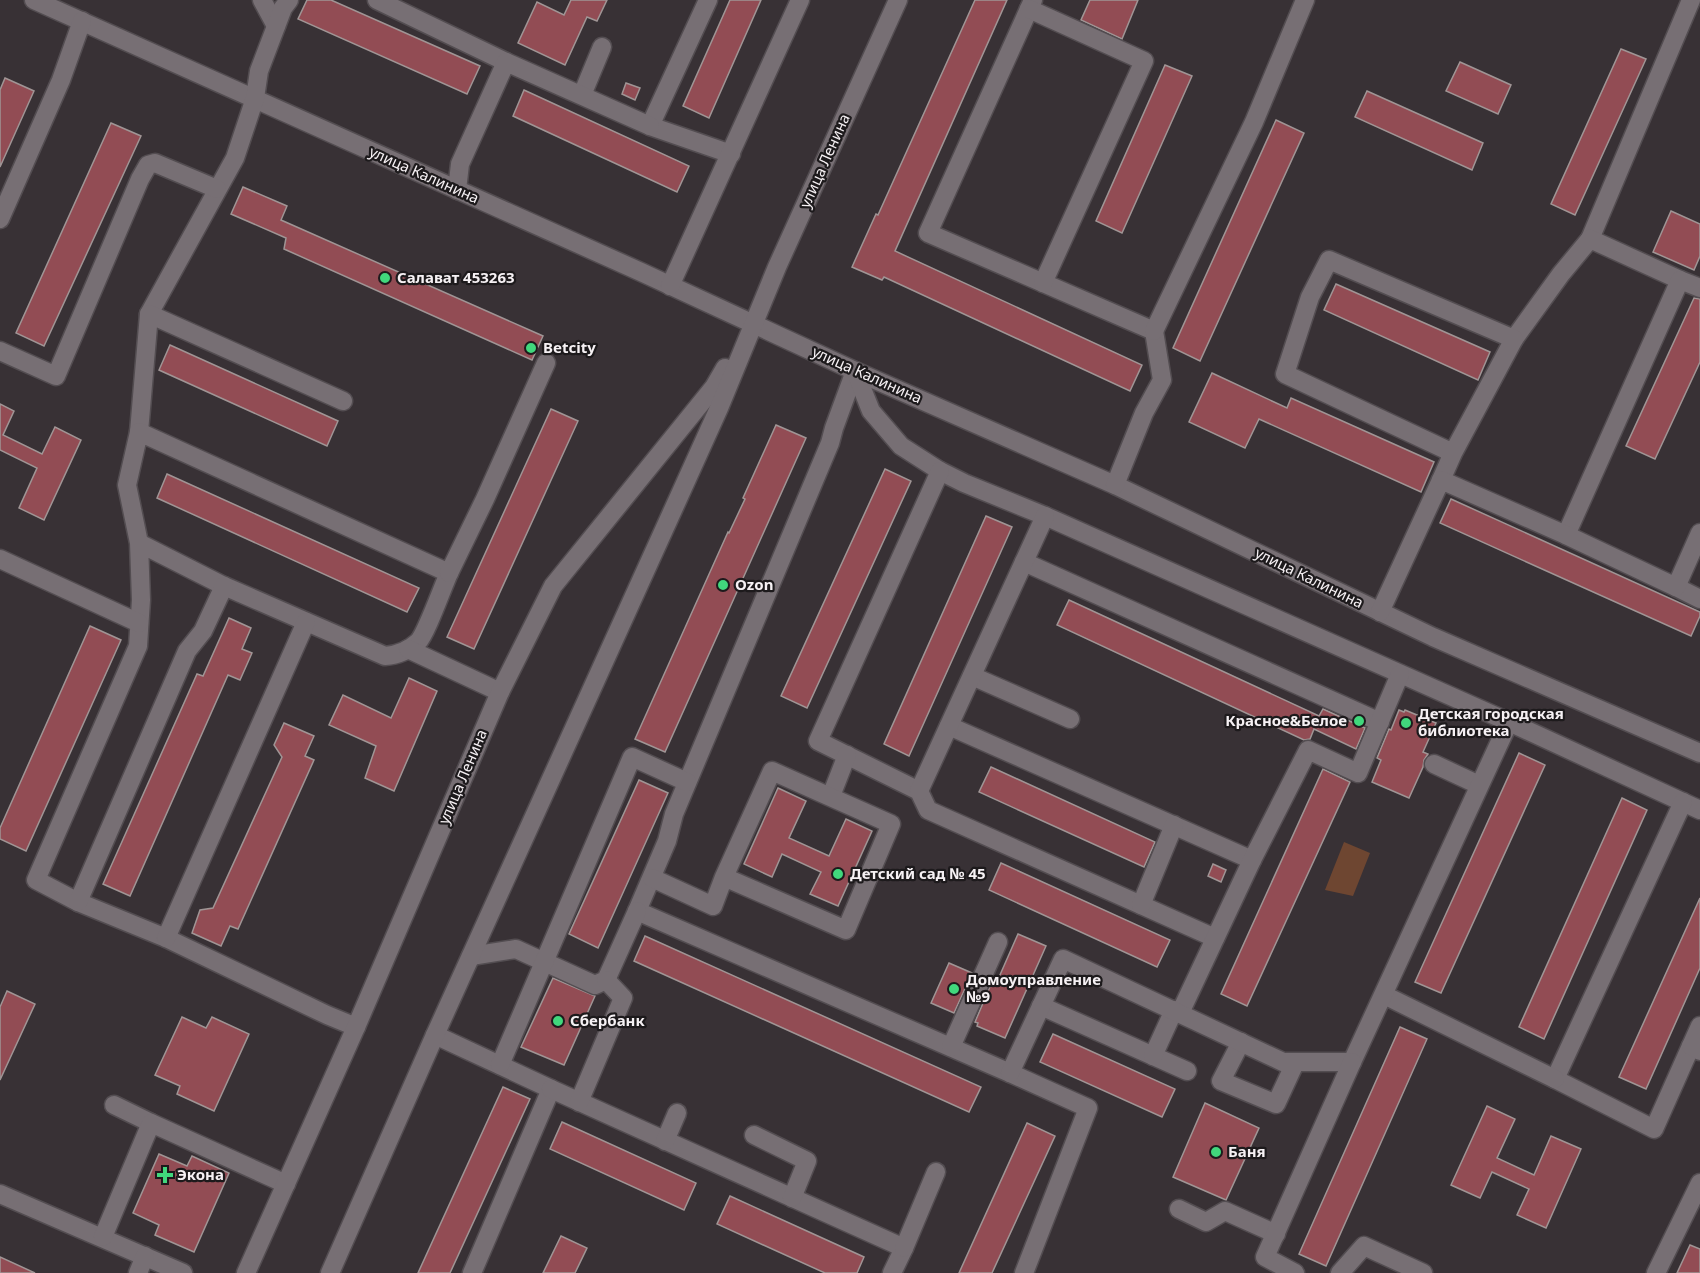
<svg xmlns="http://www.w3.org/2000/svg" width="1700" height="1273" font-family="'Noto Sans',sans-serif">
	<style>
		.green { fill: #6e4631 }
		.building { fill: #924c54; stroke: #a09595; stroke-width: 1.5 }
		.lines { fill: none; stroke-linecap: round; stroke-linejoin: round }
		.minor-casing { stroke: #534d51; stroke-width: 21 }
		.minor { stroke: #776f74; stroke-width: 18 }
		.poi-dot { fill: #41d77c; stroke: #1d1a1c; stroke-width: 2 }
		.labels { text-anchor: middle; stroke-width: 4.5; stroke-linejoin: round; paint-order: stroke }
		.street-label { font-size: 15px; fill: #f6f1f4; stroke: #1d1a1c }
		.poi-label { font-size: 15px; font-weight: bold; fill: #f6f1f4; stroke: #1d1a1c; text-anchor: start }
	</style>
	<rect width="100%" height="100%" fill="#383135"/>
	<path class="green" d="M1344,842L1370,853L1353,896L1325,890Z"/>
	<g class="building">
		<path d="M307,0H331L480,66L467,94L298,19Z"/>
		<path d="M571,0H607L597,21L587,17L565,65L518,43L537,2L564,15Z"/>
		<path d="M730,0H761L709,118L683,106Z"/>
		<path d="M975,0H1007L895,251L1142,365L1130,391L884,277L882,280L852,267L876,214L878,215Z"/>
		<path d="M1090,0H1138L1122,39L1081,20Z"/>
		<path d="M1621,49L1646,59L1575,215L1551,204Z"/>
		<path d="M1460,62L1511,85L1498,114L1446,91Z"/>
		<path d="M1165,65L1192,76L1122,233L1096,221Z"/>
		<path d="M5,78L34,91L0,167V90Z"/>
		<path d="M626,83L640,88L635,100L622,94Z"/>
		<path d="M524,90L689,166L677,192L513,116Z"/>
		<path d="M1367,91L1483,143L1472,170L1355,117Z"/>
		<path d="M1276,120L1304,133L1200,361L1173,348Z"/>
		<path d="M111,123L141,136L44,346L16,333Z"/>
		<path d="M243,187L287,206L281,220L543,336L532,360L284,249L286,238L231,214Z"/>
		<path d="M1671,211L1700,224V256L1694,270L1653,252Z"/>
		<path d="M1336,284L1490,352L1478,380L1324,310Z"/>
		<path d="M1694,298L1700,299V362L1655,459L1626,446Z"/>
		<path d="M170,345L338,421L327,446L159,370Z"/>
		<path d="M1212,373L1287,408L1291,398L1434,462L1421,492L1259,419L1245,448L1189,422Z"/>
		<path d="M0,404L14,411L3,435L42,454L55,427L81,440L44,520L19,508L37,468L0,450Z"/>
		<path d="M551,409L578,421L474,649L447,637Z"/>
		<path d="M776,425L806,438L665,752L635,739L728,532L729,533L745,499L743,498Z"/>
		<path d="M885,469L911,481L807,708L781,696Z"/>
		<path d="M167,474L419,588L407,612L157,498Z"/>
		<path d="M1451,499L1700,612V616L1691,636L1440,523Z"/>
		<path d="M986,516L1012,527L909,756L884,744Z"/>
		<path d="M1069,600L1319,716L1323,709L1365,728L1356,749L1314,729L1310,739L1304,740L1057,625Z"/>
		<path d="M229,618L251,628L242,649L252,653L240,680L228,675L130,896L103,884L197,674L203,676Z"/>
		<path d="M90,626L121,640L26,851L0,839V828Z"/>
		<path d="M409,678L437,691L394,791L365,778L376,746L329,725L343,695L391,718Z"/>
		<path d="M1399,710L1404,712L1405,710L1436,723L1423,752L1428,754L1424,760L1423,767L1409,798L1372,782L1381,760L1377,758L1389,729L1391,730Z"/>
		<path d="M284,723L314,736L305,756L314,760L238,929L230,926L221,946L192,933L200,910L213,908L282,757L274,745Z"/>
		<path d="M1519,753L1545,765L1441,993L1415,982Z"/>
		<path d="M991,767L1155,842L1144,867L979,792Z"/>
		<path d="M1323,769L1350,782L1247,1006L1221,994Z"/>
		<path d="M639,780L668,793L598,948L569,934Z"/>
		<path d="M778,788L806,801L789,838L829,856L846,819L872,831L838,906L810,894L821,872L782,854L772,877L744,864Z"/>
		<path d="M1622,798L1647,810L1544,1039L1519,1027Z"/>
		<path d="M1001,863L1170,940L1157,967L989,890Z"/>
		<path d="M1213,864L1226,870L1221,882L1208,876Z"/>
		<path d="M1700,898V968L1646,1089L1619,1077Z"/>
		<path d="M1018,934L1046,946L1005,1038L977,1026L978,1023L975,1022L992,982L996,984Z"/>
		<path d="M645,936L981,1087L969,1112L634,961Z"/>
		<path d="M949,963L972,973L954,1013L931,1003Z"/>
		<path d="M553,978L595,996L564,1065L521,1047Z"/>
		<path d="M7,991L35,1004L0,1080V1007Z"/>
		<path d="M182,1017L206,1028L212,1017L249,1034L214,1111L177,1094L180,1086L155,1075Z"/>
		<path d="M1400,1027L1427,1039L1326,1266L1299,1254Z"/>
		<path d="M1053,1034L1175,1089L1162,1117L1040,1062Z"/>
		<path d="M503,1087L530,1099L450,1273H418Z"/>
		<path d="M1205,1103L1259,1128L1226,1200L1173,1177Z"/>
		<path d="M1487,1106L1515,1119L1497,1158L1534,1175L1551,1136L1581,1149L1546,1228L1517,1215L1529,1189L1492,1172L1480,1198L1451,1185Z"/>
		<path d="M562,1122L696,1183L684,1210L550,1149Z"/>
		<path d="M1027,1123L1055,1136L992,1273H959Z"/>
		<path d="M159,1154L187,1166L192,1156L229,1173L194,1252L155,1235L159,1225L133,1213Z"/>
		<path d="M730,1196L864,1257L857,1273H825L717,1224Z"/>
		<path d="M561,1236L587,1248L575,1273H543Z"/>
		<path d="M1690,1245L1700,1249V1273H1677Z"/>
		<path d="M0,1257L35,1273H0Z"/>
	</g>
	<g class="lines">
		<g class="minor-casing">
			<g id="minor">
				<path d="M34,0L641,272L855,371L1115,485L1433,637L1700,753"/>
				<path d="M262,0L276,26"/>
				<path d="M377,0L506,62"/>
				<path d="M708,0L650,126L731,154"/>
				<path d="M1033,0L928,233L1154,331L1162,380L1144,413L1115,485"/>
				<path d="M1029,9L1144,61L1043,283"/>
				<path d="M582,95L602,47"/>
				<path d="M457,190L460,164L506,62L650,126"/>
				<path d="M0,219L61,80L82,21"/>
				<path d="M1590,239L1691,0"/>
				<path d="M670,286L800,0"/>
				<path d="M149,314L235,158L255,98L259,71L283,8L289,0"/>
				<path d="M1154,331L1254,122L1305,0"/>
				<path d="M1514,339L1561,274L1590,239L1680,280"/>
				<path d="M0,351L56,376L140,179L148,165L155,163L217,189"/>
				<path d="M855,371L834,428L830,443L674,814L667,841L637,911L1010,1073L1088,1108L1024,1273"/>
				<path d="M855,371L871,411L901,446L940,471L964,483L1045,516L1509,722L1700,810"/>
				<path d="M139,432L149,314L343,401"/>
				<path d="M940,471L818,741L919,791L928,810L1215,938"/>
				<path d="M1441,480L1453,453L1514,339L1329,260L1310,297L1285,374L1453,453"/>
				<path d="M1566,535L1680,280L1700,288"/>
				<path d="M139,543L224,586L385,656C398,655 408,651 418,642C426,634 443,586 449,573L139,432L127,485L139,543L141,600L138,646L36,880L78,902L166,938L327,1015L356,1027"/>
				<path d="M0,559L139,623"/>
				<path d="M1024,562L1380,722"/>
				<path d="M449,573L485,499L546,363"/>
				<path d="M1676,587L1700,599"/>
				<path d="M1380,612L1441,480L1566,535L1676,587L1700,533"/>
				<path d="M408,649L500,692"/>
				<path d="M972,676L1070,719"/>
				<path d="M949,726L1252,860"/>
				<path d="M1434,764L1479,785"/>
				<path d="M919,791L1045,516"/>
				<path d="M831,796L847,755"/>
				<path d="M1683,802L1555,1079L1654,1129L1691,1046"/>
				<path d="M652,878L713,906L724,877L772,771L891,824L846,930L724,877"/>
				<path d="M78,902L187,651L203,631L224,586"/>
				<path d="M1141,905L1174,825"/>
				<path d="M166,938L306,622"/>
				<path d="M471,956L516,949L595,985L606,980L637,911"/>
				<path d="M1384,995L1555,1079"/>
				<path d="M1041,1006L1187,1071"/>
				<path d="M1180,1013L1252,860L1308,750L1358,773L1400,674"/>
				<path d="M1700,1026L1691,1046L1700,1051"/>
				<path d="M435,1035L551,1089L472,1273"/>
				<path d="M1241,1042L1221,1081L1276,1104L1295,1063"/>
				<path d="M951,1047L998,942"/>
				<path d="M1153,1056L1174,1010"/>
				<path d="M500,1065L632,757L687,782"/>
				<path d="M1010,1073L1063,959L1283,1062H1352L1509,722"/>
				<path d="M551,1089L904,1248L892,1273"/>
				<path d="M579,1102L623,998L606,980"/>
				<path d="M114,1105L151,1123"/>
				<path d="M754,1135L807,1161L792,1198"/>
				<path d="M665,1141L677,1113"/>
				<path d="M0,1194L183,1273"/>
				<path d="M1179,1209L1206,1222L1225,1211L1276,1234"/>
				<path d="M103,1237L151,1123L286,1184"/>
				<path d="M904,1248L936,1172"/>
				<path d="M138,1273L145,1256"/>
				<path d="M246,1273L356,1027L500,692L553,586L714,387L725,368"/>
				<path d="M330,1273L435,1035L682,490L719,408L777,267L898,0"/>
				<path d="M1295,1273L1265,1257L1352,1062"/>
				<path d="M1340,1273L1364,1246L1423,1273"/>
				<path d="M1656,1273L1700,1183"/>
			</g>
		</g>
		<use href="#minor" class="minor"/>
	</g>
	<g class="poi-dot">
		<circle cx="385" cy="278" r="6"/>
		<circle cx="531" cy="348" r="6"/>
		<circle cx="723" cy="585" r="6"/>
		<circle cx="1359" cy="721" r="6"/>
		<circle cx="1406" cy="723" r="6"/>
		<circle cx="838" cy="874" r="6"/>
		<circle cx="954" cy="989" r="6"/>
		<circle cx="558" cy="1021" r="6"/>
		<circle cx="1216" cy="1152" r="6"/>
		<path d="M162 1166h6v6h6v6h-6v6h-6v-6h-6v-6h6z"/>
	</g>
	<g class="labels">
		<g class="street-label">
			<text transform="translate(825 161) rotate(-66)" y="5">улица Ленина</text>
			<text transform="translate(424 175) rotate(24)" y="5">улица Калинина</text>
			<text transform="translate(867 375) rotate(24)" y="5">улица Калинина</text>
			<text transform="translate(1309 578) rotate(26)" y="5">улица Калинина</text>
			<text transform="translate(463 777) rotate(-67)" y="5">улица Ленина</text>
		</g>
		<g class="poi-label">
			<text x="397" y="283">Салават 453263</text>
			<text x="543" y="353">Betcity</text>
			<text x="735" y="590">Ozon</text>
			<text x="1418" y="719">Детская городская<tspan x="1418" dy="17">библиотека</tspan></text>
			<text x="1347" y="726" text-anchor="end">Красное&amp;Белое</text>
			<text x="850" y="879">Детский сад № 45</text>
			<text x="966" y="985">Домоуправление<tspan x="966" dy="17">№9</tspan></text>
			<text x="570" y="1026">Сбербанк</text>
			<text x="1228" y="1157">Баня</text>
			<text x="177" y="1180">Экона</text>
		</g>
	</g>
</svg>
